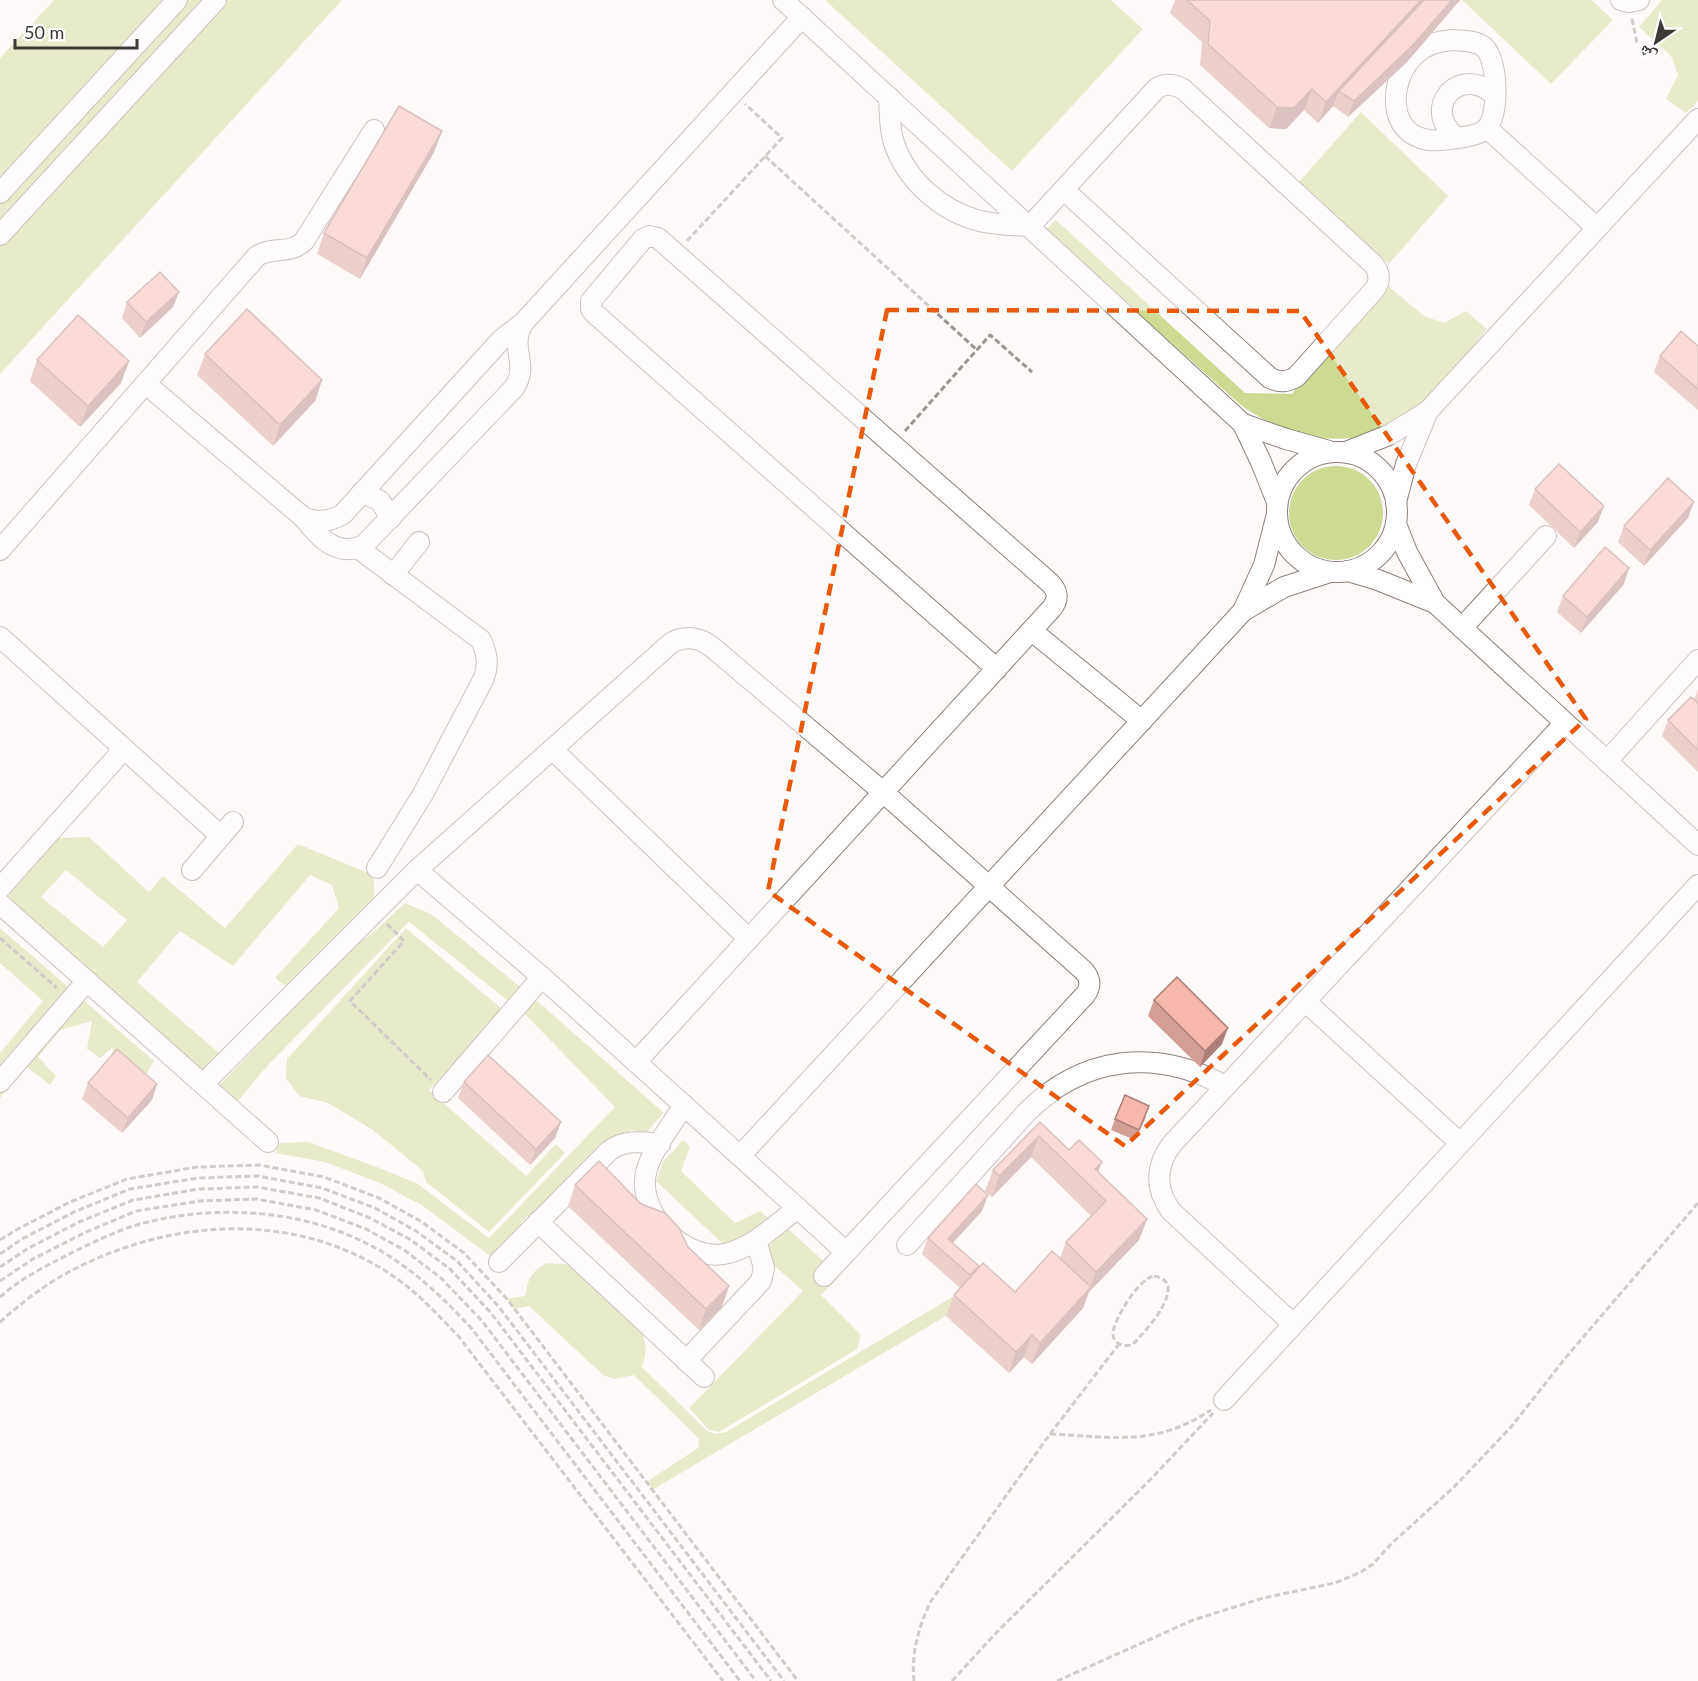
<svg xmlns="http://www.w3.org/2000/svg" width="1698" height="1681" font-family="Lato,'Noto Naskh Arabic',sans-serif">
	<style>
		.green { fill: #ccda92; fill-rule: evenodd }
		.lines { fill: none; stroke-linecap: round; stroke-linejoin: round }
		.minor-casing { stroke: #8e8078; stroke-width: 22 }
		.path { stroke: #999592; stroke-width: 3; stroke-dasharray: 6 3; stroke-linecap: butt }
		.minor { stroke: #fff; stroke-width: 20 }
		.wall { fill: #d49d96 }
		.shaded-wall { fill: #ad7f7a }
		.building { fill: #f7b6ae; stroke: #ad7f7a; stroke-width: 1.5 }
		.marked { fill: none; stroke: #e8590c; stroke-width: 4.5; stroke-dasharray: 12 8; stroke-linejoin: round }
	</style>
	<rect width="100%" height="100%" fill="#fdfaf9"/>
	<g class="green">
		<path d="M54,0H342L0,374V58Z"/>
		<path d="M825,0H1111L1143,29L1012,171Z"/>
		<path d="M1462,0H1592L1613,20L1551,84Z"/>
		<path d="M1662,0H1698V101L1686,113L1666,99L1678,75L1671,56L1639,27Z"/>
		<path d="M1361,112L1448,196L1389,264L1298,183Z"/>
		<path d="M1056,220L1245,393L1292,394L1387,285L1424,316L1444,323L1466,311L1487,329C1460,361 1425,412 1388,431C1379,436 1364,437 1353,438C1309,442 1278,430 1242,406L1045,230Z"/>
		<circle cx="1336" cy="513" r="47"/>
		<path d="M89,837L149,892L163,876L225,928L298,844L373,875L375,901L290,989L275,978L339,908L332,885L310,875L233,966L180,931L137,982L220,1054L211,1067L189,1072L3,901L58,838ZM66,870L127,920L103,947L41,897Z"/>
		<path d="M405,903L431,914L524,990L513,1005L409,922L269,1064L232,1108L214,1110L207,1098L346,953L376,930Z"/>
		<path d="M0,928L154,1061L140,1086L111,1065L113,1047L100,1058L87,1049L92,1021L60,1030L38,1057L56,1076L50,1085L26,1066L0,1098V1053L43,1001L0,963Z"/>
		<path d="M406,928L503,1010L429,1090L526,1176L556,1144L565,1153L489,1232L426,1182L423,1171L373,1130L328,1103L299,1096L286,1078L287,1059Z"/>
		<path d="M536,1000L664,1113L646,1133L631,1130L533,1234L528,1215L493,1258L423,1206L380,1183L325,1162L276,1153L278,1143L308,1142L377,1167L418,1184L489,1238L615,1107L524,1013Z"/>
		<path d="M683,1140L690,1147L681,1171L735,1223L760,1211L768,1218L744,1244L725,1246L656,1181L663,1162Z"/>
		<path d="M786,1227L840,1276L821,1295L861,1335L857,1349L719,1432L709,1430L689,1408L803,1291L761,1254Z"/>
		<path d="M547,1263L572,1265L642,1334C648,1346 646,1355 642,1367L707,1431L716,1434L726,1432L954,1296L961,1300L946,1316L652,1490L648,1481L698,1448L699,1439L634,1375L614,1379L603,1375L529,1306L514,1309L507,1299L525,1296C528,1279 531,1271 547,1263Z"/>
	</g>
	<g class="lines">
		<g class="minor-casing">
			<g id="minor">
				<path d="M783,0L1243,424L1261,462L1277,502"/>
				<path d="M1621,0L1629,2L1639,0"/>
				<path d="M1453,40C1464,41 1475,40 1484,47C1498,59 1500,116 1486,129C1478,137 1441,141 1429,140C1385,134 1389,77 1416,54C1426,44 1439,41 1453,40Z"/>
				<path d="M889,97C890,112 889,129 894,143C907,181 941,211 980,221C996,225 1014,225 1030,226L1157,88C1166,83 1174,84 1183,89L1374,265C1380,273 1380,281 1375,289L1296,377C1287,382 1280,383 1270,378L1064,190"/>
				<path d="M1487,128L1597,228"/>
				<path d="M1456,137C1420,108 1460,63 1494,95"/>
				<path d="M0,193L177,0"/>
				<path d="M0,235L216,0"/>
				<path d="M146,384L304,518C319,538 338,558 364,545L514,388C531,362 507,349 524,322L802,17"/>
				<path d="M1243,424L1286,439L1329,451"/>
				<circle cx="1337" cy="512" r="60"/>
				<path d="M1346,452L1389,435L1428,411L1698,119"/>
				<path d="M362,492L380,501L391,518"/>
				<path d="M1396,502L1406,464L1428,411"/>
				<path d="M304,518C318,523 330,522 343,514L501,340L524,322"/>
				<path d="M1396,524L1407,552L1435,603L1698,845"/>
				<path d="M358,548L481,640C487,653 489,664 484,678L423,794L377,868"/>
				<path d="M0,550L257,256C272,246 290,255 304,241L374,130"/>
				<path d="M1348,571L1378,580L1435,603"/>
				<path d="M393,575L419,542"/>
				<path d="M1243,611L1264,565L1276,518"/>
				<path d="M1462,628L1546,536"/>
				<path d="M1032,631L1142,721"/>
				<path d="M0,637L221,836"/>
				<path d="M552,749L749,939"/>
				<path d="M1607,761L1698,660"/>
				<path d="M192,870L233,822"/>
				<path d="M417,870L542,977L846,1252"/>
				<path d="M0,888L124,749"/>
				<path d="M0,904L268,1142"/>
				<path d="M1305,1001L1460,1143"/>
				<path d="M636,1062L669,1026L1052,608C1059,599 1058,591 1050,583L658,238L649,236L643,239L591,301V309L594,313L997,669"/>
				<path d="M0,1082L87,981"/>
				<path d="M203,1084L417,870L671,643C685,635 699,637 712,647L883,792L1084,971C1091,979 1091,987 1085,995L824,1276"/>
				<path d="M443,1092L542,977"/>
				<path d="M684,1105C672,1125 654,1146 647,1169C634,1210 682,1261 724,1254C752,1249 776,1224 798,1208"/>
				<path d="M740,1156L1243,611L1284,587L1330,572"/>
				<path d="M538,1222L704,1377"/>
				<path d="M907,1245L1026,1113C1082,1056 1156,1047 1225,1086"/>
				<path d="M499,1262L609,1151C625,1139 642,1142 660,1144"/>
				<path d="M1293,1324L1171,1211C1155,1189 1155,1166 1172,1144L1565,723"/>
				<path d="M686,1361L761,1281L764,1268L756,1240"/>
				<path d="M1224,1400L1698,885"/>
			</g>
		</g>
		<g class="path">
			<path d="M1632,19L1637,43"/>
			<path d="M765,156L977,350"/>
			<path d="M687,241L782,138L745,104"/>
			<path d="M905,431L990,335L1032,372"/>
			<path d="M387,924L404,941L350,1001L431,1080"/>
			<path d="M0,938L57,988"/>
			<path d="M0,1240L16,1230L70,1202L127,1179L197,1167L259,1165L324,1177L379,1198L422,1222L464,1253L507,1299L798,1681"/>
			<path d="M0,1254L22,1239L74,1212L130,1189L198,1178L258,1176L322,1188L375,1208L416,1231L457,1261L499,1307L784,1681"/>
			<path d="M0,1267L27,1249L79,1222L133,1200L199,1189L257,1187L319,1198L370,1218L411,1240L450,1269L491,1313L771,1681"/>
			<path d="M1154,1276C1191,1282 1145,1332 1133,1344C1124,1348 1112,1344 1113,1332C1115,1318 1139,1278 1154,1276Z"/>
			<path d="M0,1281L33,1259L84,1233L136,1211L200,1201L256,1199L316,1210L366,1229L404,1250L441,1278L482,1321L756,1681"/>
			<path d="M0,1297C21,1278 48,1265 73,1252C94,1242 118,1230 140,1224C226,1201 325,1211 398,1262C426,1281 449,1304 472,1329L740,1681"/>
			<path d="M0,1322C18,1306 38,1290 58,1278C162,1218 295,1207 396,1278C420,1295 439,1316 459,1337L723,1681"/>
			<path d="M1050,1434C1113,1437 1155,1447 1211,1410"/>
			<path d="M914,1681C911,1653 919,1626 931,1601L1050,1434L1119,1344"/>
			<path d="M952,1681L995,1634L1150,1480L1213,1413"/>
			<path d="M1057,1681L1193,1620L1263,1598L1335,1583L1361,1572L1373,1564L1392,1543L1454,1487L1511,1427L1567,1356L1698,1203"/>
		</g>
		<use href="#minor" class="minor"/>
	</g>
	<g class="wall">
		<path d="M1175,0H1460L1407,62L1348,117L1333,106L1318,123L1304,110L1286,129L1269,128L1200,65L1202,42L1170,13Z"/>
		<path d="M442,131L434,152L360,279L317,254L324,233Z"/>
		<path d="M127,302L173,307L140,338L122,318Z"/>
		<path d="M1698,346V410L1654,372L1660,356Z"/>
		<path d="M205,354L322,380L315,401L273,446L197,375Z"/>
		<path d="M37,360L129,361L121,383L80,427L30,381Z"/>
		<path d="M1535,489L1598,522L1574,548L1529,505Z"/>
		<path d="M1688,518L1644,566L1618,542L1624,526Z"/>
		<path d="M1624,584L1581,633L1557,612L1563,596Z"/>
		<path d="M1698,689V772L1662,736L1668,720L1694,700Z"/>
		<path d="M1154,1000L1222,1044L1200,1067L1148,1016Z"/>
		<path d="M464,1082L561,1122L555,1138L530,1165L458,1098Z"/>
		<path d="M88,1083L157,1084L152,1100L122,1133L82,1099Z"/>
		<path d="M1146,1117L1135,1140L1111,1130L1115,1119Z"/>
		<path d="M1040,1122L1069,1150L1098,1172L1147,1219L1139,1240L1089,1292L1083,1308L1032,1364L1024,1357L1009,1373L946,1316L954,1295L960,1288L922,1254L928,1238L982,1211L953,1243L977,1270L1015,1292L1060,1258L1066,1242L1091,1216L1031,1157L992,1197L985,1191L993,1170Z"/>
		<path d="M575,1185L641,1204L688,1247L722,1307L699,1330L568,1206Z"/>
	</g>
	<g class="shaded-wall">
		<path d="M1421,0H1432L1339,91L1333,106L1318,123L1326,102Z"/>
		<path d="M1452,0H1460L1407,62L1348,117L1354,101Z"/>
		<path d="M1312,89L1304,110L1286,129L1269,128L1277,107Z"/>
		<path d="M442,131L434,152L360,279L367,258Z"/>
		<path d="M179,292L173,307L140,338L146,322Z"/>
		<path d="M129,361L121,383L80,427L88,406Z"/>
		<path d="M322,380L315,401L273,446L280,425Z"/>
		<path d="M1694,502L1688,518L1644,566L1650,550Z"/>
		<path d="M1604,506L1598,522L1574,548L1580,532Z"/>
		<path d="M1629,568L1624,584L1581,633L1587,617Z"/>
		<path d="M1228,1028L1222,1044L1200,1067L1205,1051Z"/>
		<path d="M157,1084L152,1100L122,1133L128,1118Z"/>
		<path d="M561,1122L555,1138L530,1165L536,1149Z"/>
		<path d="M1039,1136L1031,1157L992,1197L999,1176Z"/>
		<path d="M1102,1162L1094,1183L1095,1169Z"/>
		<path d="M988,1195L982,1211L944,1252L948,1239Z"/>
		<path d="M1147,1219L1139,1240L1089,1292L1083,1308L1032,1364L1040,1343L1090,1288L1096,1272Z"/>
		<path d="M729,1286L722,1307L699,1330L706,1309Z"/>
		<path d="M1032,1335L1024,1357L1009,1373L1016,1352Z"/>
	</g>
	<g class="building">
		<path d="M1187,0H1421L1326,102L1312,89L1294,108L1277,107L1208,44L1210,21Z"/>
		<path d="M1424,0H1452L1412,46L1354,101L1339,91Z"/>
		<path d="M399,106L442,131L367,258L324,233Z"/>
		<path d="M160,272L179,292L146,322L127,302Z"/>
		<path d="M247,309L322,380L280,425L205,354Z"/>
		<path d="M78,315L129,361L88,406L37,360Z"/>
		<path d="M1681,331L1698,346V389L1660,356Z"/>
		<path d="M1559,464L1604,506L1580,532L1535,489Z"/>
		<path d="M1668,478L1694,502L1650,550L1624,526Z"/>
		<path d="M1605,547L1629,568L1587,617L1563,596Z"/>
		<path d="M1691,697L1698,703V750L1668,720Z"/>
		<path d="M1177,977L1228,1028L1205,1051L1154,1000Z"/>
		<path d="M117,1049L157,1084L128,1118L88,1083Z"/>
		<path d="M488,1055L561,1122L536,1149L464,1082Z"/>
		<path d="M1125,1095L1149,1106L1139,1130L1115,1119Z"/>
		<path d="M1040,1122L1069,1150L1079,1140L1102,1162L1095,1169L1147,1219L1096,1272L1066,1242L1106,1201L1039,1136L999,1176L993,1170Z"/>
		<path d="M599,1161L641,1204L665,1213L679,1228L688,1247L729,1286L706,1309L575,1185Z"/>
		<path d="M976,1184L988,1195L948,1239L979,1266L970,1275L928,1238Z"/>
		<path d="M1052,1251L1091,1287L1040,1343L1032,1335L1016,1352L954,1295L983,1263L1015,1292Z"/>
	</g>
	<path d="M0 0H1698V1681H0ZM887,310L1300,311L1586,719L1125,1146L768,891Z" fill="#fdfaf9" fill-opacity=".55" fill-rule="evenodd"/>
	<path class="marked" d="M887,310L1300,311L1586,719L1125,1146L768,891Z"/>
	<g transform="translate(1656 42) rotate(215)" stroke="#ffffff" stroke-width="4.5" paint-order="stroke">
	<path d="M0-4.5L10 22L0 15L-10 22Z" fill="#3f3935"/>
	<text y="-9" font-size="16" font-weight="bold" text-anchor="middle" fill="#3f3935">ش</text>
	</g>
	<path d="M15 39v9h122v-9" fill="none" stroke="#3f3935" stroke-width="3"/>
	<text x="24" y="39" font-size="18" fill="#3f3935" stroke="#ffffff" stroke-width="4.5" paint-order="stroke">50 m</text>
</svg>
